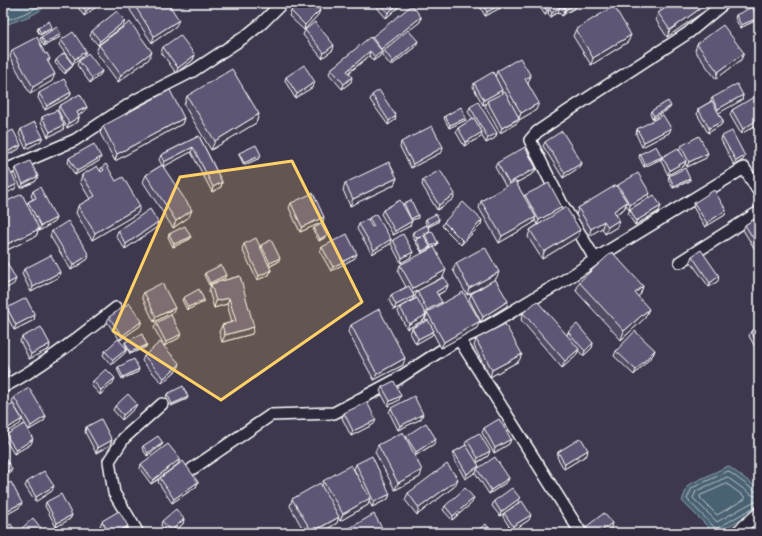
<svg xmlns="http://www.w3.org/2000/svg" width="762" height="536" font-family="Sriracha,sans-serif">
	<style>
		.water { fill: #4a6273; stroke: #92a1ab }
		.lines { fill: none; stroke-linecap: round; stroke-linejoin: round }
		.shore { stroke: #b7c0c7; stroke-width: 1 }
		.minor-casing { stroke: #fff; stroke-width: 14 }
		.minor { stroke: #2f2a3d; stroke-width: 11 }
		.wall { fill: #524b64; stroke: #fff }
		.shaded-wall { fill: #423d51; stroke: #fff }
		.building { fill: #5f5774; stroke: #fff }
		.marked { fill: #ffd166; fill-opacity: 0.2; stroke: #ffd166; stroke-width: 3; stroke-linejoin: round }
	</style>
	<rect width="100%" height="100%" fill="#3d384e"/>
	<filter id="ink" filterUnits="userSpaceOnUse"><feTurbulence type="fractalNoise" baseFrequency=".025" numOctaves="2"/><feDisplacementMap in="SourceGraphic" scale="8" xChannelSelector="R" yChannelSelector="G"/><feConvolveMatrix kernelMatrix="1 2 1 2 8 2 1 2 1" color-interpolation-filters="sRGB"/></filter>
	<g filter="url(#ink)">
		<g class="water">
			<path d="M3,3H47C40,15 20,19 8,24L3,19Z"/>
			<path d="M728,466L759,489V509L717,533H714L682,501L688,485Z"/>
		</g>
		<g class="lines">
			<g class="shore">
				<path d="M3,17L10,19L31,11L42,3"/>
				<path d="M727,484L745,497V499L717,515L701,499L700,496Z"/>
				<path d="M759,492L755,491L728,471L692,488L687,499L716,529L756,506H759"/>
				<path d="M759,497L752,495L727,477L696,491L693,498L717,522L753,502L759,501"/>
			</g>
			<g class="minor-casing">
				<g id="minor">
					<path d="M3,171L75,140L136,100L193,71L246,36L262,23L282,3"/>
					<path d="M595,259L744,168L759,192"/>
					<path d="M680,262L759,212"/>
					<path d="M459,339L581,533"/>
					<path d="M3,387C44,366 80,336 116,308"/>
					<path d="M192,469L271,415L334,413L394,381L459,339C485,330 509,313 533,299C554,286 576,275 595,259L561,202L530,140L537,132L568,111L688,33L724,3"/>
					<path d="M138,533L114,493L109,461L124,438L162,404"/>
					<path d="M736,533L759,513"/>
				</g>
			</g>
			<use href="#minor" class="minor"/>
		</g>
		<g class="wall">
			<path d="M75,3H101L84,16Z"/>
			<path d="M133,3L176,26L152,43L130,10Z"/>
			<path d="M373,3H402V4L386,18Z"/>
			<path d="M478,3H505L504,6L485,16Z"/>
			<path d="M537,3H576L575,8L564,14L562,16L558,12L550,17L548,14L545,15Z"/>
			<path d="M673,3H716L667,37L656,20L658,13Z"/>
			<path d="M320,10L318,15L304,30L289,16L291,11Z"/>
			<path d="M736,15L758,18L757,20L740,28L735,18Z"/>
			<path d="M421,17L420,22L409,30L416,46L391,66L382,55L384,50L381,52L380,56L373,61L369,56L349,73L351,82L342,89L329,74L331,69L371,38L372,37Z"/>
			<path d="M123,26L98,45L90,36L92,31Z"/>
			<path d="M38,28L51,29L40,35L37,30Z"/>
			<path d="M576,29L628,42L591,65L573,36Z"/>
			<path d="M305,30L333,50L322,58L303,35Z"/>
			<path d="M41,37H60L44,46L40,39Z"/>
			<path d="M61,40L84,56L73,64L59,45Z"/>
			<path d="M697,44L741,60L716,79L695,51Z"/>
			<path d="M99,45L149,59L118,82L96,52Z"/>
			<path d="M163,47L195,55L193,60L176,73L161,52Z"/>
			<path d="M12,50L45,54L50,59L48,63L52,81L30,94L10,57Z"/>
			<path d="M56,60L72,67L65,74L55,63Z"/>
			<path d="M79,61L102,71L100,75L90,83L77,65Z"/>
			<path d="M497,71L528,83L536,110L519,120L517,123L500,133L485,106L487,103L483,105L473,87L474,83L495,77Z"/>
			<path d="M286,77L313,87L295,98L285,81Z"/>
			<path d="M71,92L70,96L45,110L38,98L39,93Z"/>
			<path d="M372,95L395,120L388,125L370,100Z"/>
			<path d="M743,95L742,100L718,113L723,121L721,125L708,133L697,114L698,109L710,102L712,98Z"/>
			<path d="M759,95V123L741,134L730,115L732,110Z"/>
			<path d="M187,96L259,114L256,123L211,150L184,105Z"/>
			<path d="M59,106L87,107L85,111L78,115L79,117L78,122L67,128L58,110Z"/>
			<path d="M470,107L497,133L495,138L486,143L481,135V137L464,146L456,132L458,128L473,119L468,112Z"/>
			<path d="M670,108L653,119L650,114L651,111Z"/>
			<path d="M445,116L466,120L449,128L444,118Z"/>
			<path d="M42,117L64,125L63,130L48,137L41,122Z"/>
			<path d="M184,118L182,124L115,161L100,133L103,126Z"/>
			<path d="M671,128L669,133L642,147L636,134L637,129Z"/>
			<path d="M21,129L41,141L26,149L19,134Z"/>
			<path d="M3,135L19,149L5,156L3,153Z"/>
			<path d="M199,136L222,182L221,187L212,192L191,152L163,167L189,217L173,228L143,182L146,175L162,165L159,160L161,155Z"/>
			<path d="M722,136L743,160L734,165L721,140Z"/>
			<path d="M401,142L442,152L411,168L400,147Z"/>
			<path d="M545,142L582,163L580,167L563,178L543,146Z"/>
			<path d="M681,146L706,158L687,167L685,162L684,166L668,175L661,161L662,157L679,150Z"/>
			<path d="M239,153L260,158L244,165L239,155Z"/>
			<path d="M640,154L662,157L661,159L644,167L639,157Z"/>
			<path d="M69,158L99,161L75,175L68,163Z"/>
			<path d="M497,163L536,168L534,173L516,183L524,197L525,195L561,211L580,230L578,237L542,259L528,237L530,230L537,225L535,220L533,223L499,243L479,208L481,201L506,187L495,167Z"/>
			<path d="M102,167L116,181L138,213L92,240L76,213L78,206L90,199L80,182L82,175L100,171Z"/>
			<path d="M16,168L36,181L21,188L14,173Z"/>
			<path d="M669,176L690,181L673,188L668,179Z"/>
			<path d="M397,178L394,185L350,206L343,190L345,183Z"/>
			<path d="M423,180L455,194L453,199L437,210L422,185Z"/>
			<path d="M618,185L648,198L659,211L635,225L628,214L630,209L629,210L626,205L624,209L616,214L619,220L617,227L605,234L602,228L589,236L576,215L578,208L617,187Z"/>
			<path d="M33,191L56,218L54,222L39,231V230L36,236L3,252V203L27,204L28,202L33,199L31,196Z"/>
			<path d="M291,203L323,222L300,232L289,208Z"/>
			<path d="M404,203L418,218L411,220L410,226L393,235L381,214L383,210L403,205Z"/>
			<path d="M694,203L726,210L725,215L705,227L693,207Z"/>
			<path d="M759,216V250L756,251L743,230L745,225Z"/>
			<path d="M369,218L391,239L390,244L372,254L357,229L359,224L368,220Z"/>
			<path d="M426,219H439L438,222L428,227L430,233L438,243L437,245L430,249L429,248V249L422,253L415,241L416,240L415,241L412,235L413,232L427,225L425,222Z"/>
			<path d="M158,222L157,227L125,249L116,236L118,231Z"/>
			<path d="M444,222L481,225L461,245L442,226Z"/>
			<path d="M314,228L327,235L326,237L319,241L313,230Z"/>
			<path d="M52,231L88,259L71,270L50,236Z"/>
			<path d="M169,234L191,237L190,239L173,247L168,237Z"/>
			<path d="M393,240L411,257L401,263L391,244Z"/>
			<path d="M244,244L260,247L261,245L278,262L269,267L271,270L269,275L257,280L242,249Z"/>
			<path d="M322,247L355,258L331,271L320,252Z"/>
			<path d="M692,256L718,281L709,287L690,261Z"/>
			<path d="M456,263L496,279H495L507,306L481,322L469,299L471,294L492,281L467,295L453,270Z"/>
			<path d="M400,265L443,277L413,293L414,296L412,300L394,310L389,300L391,295L406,287L398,272Z"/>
			<path d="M24,269L59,277L31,292L22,274Z"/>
			<path d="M205,273L225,278L209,285L204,275Z"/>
			<path d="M240,276L252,334L222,342L219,332L222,325L232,322L227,304L214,308L209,291L211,284Z"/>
			<path d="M579,282L643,286L640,295L638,297L645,318L621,340L576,291Z"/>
			<path d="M448,285L446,290L438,295L441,304L477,328L441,348L433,333L432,335L416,344L410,333L412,328L426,321L425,319L427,314L426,315L424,320L407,329L398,312L400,307L416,298L415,296L417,291Z"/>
			<path d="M144,292L173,312L154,322L142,297Z"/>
			<path d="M183,298L204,300V302L187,310L182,300Z"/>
			<path d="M7,308L35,315L34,320L14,330L5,312Z"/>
			<path d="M523,313L567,335L568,332L593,343L592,348L583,356L578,350L576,356L562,368L521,320Z"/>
			<path d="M109,317L140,326L120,340L107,322Z"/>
			<path d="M156,323L181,334L179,338L164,346L154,328Z"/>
			<path d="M351,325L403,365L374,380L348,332Z"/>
			<path d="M759,327V348L756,349L749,336L751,331Z"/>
			<path d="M22,337L49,349L29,359L20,341Z"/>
			<path d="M476,339L519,361L490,377L474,346Z"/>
			<path d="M125,342L146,347L130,354L125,344Z"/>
			<path d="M655,350L653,355L634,375L614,356L616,351Z"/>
			<path d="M105,351L125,353L111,365L103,355Z"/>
			<path d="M144,356L178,369L162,383L142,361Z"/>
			<path d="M118,367L138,372L122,379L117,369Z"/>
			<path d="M93,381L113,383L100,395L91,385Z"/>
			<path d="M382,387L399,400L388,406L380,391Z"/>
			<path d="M167,394L188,397L187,399L171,406L166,397Z"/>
			<path d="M14,397L46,416L44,421L29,430L12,402Z"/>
			<path d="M115,406L135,408L122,420L113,410Z"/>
			<path d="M391,408L421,419L398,430L389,412Z"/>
			<path d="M344,413L374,424L351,436L342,418Z"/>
			<path d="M86,427L112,440L110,445L96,453L85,432Z"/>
			<path d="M484,428L511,439L509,444L494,453L482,433Z"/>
			<path d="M6,435L31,444L14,454L5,439Z"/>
			<path d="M406,436L434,444L415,456L420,477L395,490L375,452L378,445L406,438Z"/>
			<path d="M467,440L488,456L477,463L479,468L509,478L507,482L489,494L476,474V472L465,479L453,457L454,452L466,445L465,444Z"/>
			<path d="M162,445L147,456L142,448L143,446Z"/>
			<path d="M558,452L587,455L564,469L557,457Z"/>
			<path d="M180,459L178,464L168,472L198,482L196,487L172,503L158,482L159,479L151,484L140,469L141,464Z"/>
			<path d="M356,464L390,494L388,499L372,507L369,501L368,505L340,521L338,518L337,523L320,533H305L290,506L292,499L322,486L323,481L357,475L354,469Z"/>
			<path d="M27,482L52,491L35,502L25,486Z"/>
			<path d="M3,486L20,507L6,515L3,510Z"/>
			<path d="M455,486L417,515L405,500L408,493Z"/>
			<path d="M494,501L518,503L510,509L529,520L512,531L503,517L504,513L500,516L492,506Z"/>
			<path d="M46,502L72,515L70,519L56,527L45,506Z"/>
			<path d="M472,503L452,520L443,510L445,506Z"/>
			<path d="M184,519L183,524L172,533H167L161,526L162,521Z"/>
			<path d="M102,521L128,526L126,530L122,533H104L100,526Z"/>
			<path d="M586,527L611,528L604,533H585L584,531Z"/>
			<path d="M348,529L385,533H347Z"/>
		</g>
		<g class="shaded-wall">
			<path d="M97,3H101L84,16L86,11Z"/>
			<path d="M399,3H402V4L386,18L388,13Z"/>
			<path d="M503,3H505L504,6L485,16L487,12Z"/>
			<path d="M576,3L575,8L564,14L566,10Z"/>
			<path d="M708,3H716L667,37L670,30Z"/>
			<path d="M560,7L558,12L550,17L552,13Z"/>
			<path d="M549,9L548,14L545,15L547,11Z"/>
			<path d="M320,10L318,15L304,30L305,25Z"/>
			<path d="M565,10L564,15L562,16L564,11Z"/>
			<path d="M421,17L420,22L381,52L380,56L373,61L375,57L380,52L381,49Z"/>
			<path d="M758,18L757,20L740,28L741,25Z"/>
			<path d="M179,20L176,26L152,43L154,36Z"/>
			<path d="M125,21L123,26L98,45L100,41Z"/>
			<path d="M52,27L51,29L40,35L41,33Z"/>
			<path d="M61,34L60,37L44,46L45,43Z"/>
			<path d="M631,35L628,42L591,65L593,58Z"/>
			<path d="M418,41L416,46L391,66L393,62Z"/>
			<path d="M334,45L333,50L322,58L324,53Z"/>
			<path d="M86,51L84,56L73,64L75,59Z"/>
			<path d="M370,51L369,56L345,75L347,71Z"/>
			<path d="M152,52L149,59L118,82L121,75Z"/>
			<path d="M744,53L741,60L716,79L718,72Z"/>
			<path d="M195,55L193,60L176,73L178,68Z"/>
			<path d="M73,65L72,67L65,74L66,71Z"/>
			<path d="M102,71L100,75L90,83L92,78Z"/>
			<path d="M55,74L52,81L30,94L33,87Z"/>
			<path d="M531,76L528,83L523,86L525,79Z"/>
			<path d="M352,77L351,82L342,89L344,84Z"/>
			<path d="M315,82L313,87L295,98L297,94Z"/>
			<path d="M502,90L501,95L487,101V103L483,105L484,100Z"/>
			<path d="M71,92L70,96L45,110L47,106Z"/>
			<path d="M743,95L742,100L717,114L718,109Z"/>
			<path d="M539,103L536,110L519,120L517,123L500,133L502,128L519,119L521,113Z"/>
			<path d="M671,106L670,108L653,119L654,116Z"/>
			<path d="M87,107L85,111L75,117L77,112Z"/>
			<path d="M259,114L256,123L211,150L215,141Z"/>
			<path d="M396,116L395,120L388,125L389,121Z"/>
			<path d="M79,117L78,122L67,128L69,123Z"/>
			<path d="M184,118L182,124L115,161L117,154Z"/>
			<path d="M466,118V120L449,128L450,125Z"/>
			<path d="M759,119V123L741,134L743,129Z"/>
			<path d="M723,121L721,125L708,133L709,128Z"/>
			<path d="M64,125L63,130L48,137L50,132Z"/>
			<path d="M671,128L669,133L642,147L644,142Z"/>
			<path d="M482,132L481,137L464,146L466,142Z"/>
			<path d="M497,133L495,138L486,143L488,138Z"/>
			<path d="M43,137L41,141L26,149L28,144Z"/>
			<path d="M21,145L19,149L5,156L7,152Z"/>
			<path d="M193,147L191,152L163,167L164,162Z"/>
			<path d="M443,147L442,152L411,168L413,164Z"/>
			<path d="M708,153L706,158L687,167L689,162Z"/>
			<path d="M261,155L260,158L244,165V163Z"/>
			<path d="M745,156L743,160L734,165L736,161Z"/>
			<path d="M101,157L99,161L75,175L77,171Z"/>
			<path d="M662,157L661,159L644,167L645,164Z"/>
			<path d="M686,161L684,166L668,175L670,170Z"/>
			<path d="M582,163L580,167L563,178L565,173Z"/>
			<path d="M536,168L534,173L507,188L509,183Z"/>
			<path d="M38,176L36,181L21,188L23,184Z"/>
			<path d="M397,178L394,185L350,206L353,199Z"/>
			<path d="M690,179V181L673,188L674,186Z"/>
			<path d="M222,182L221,187L212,192L213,187Z"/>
			<path d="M17,184L15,189L3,195V191Z"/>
			<path d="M650,193L648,198L629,210L630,205Z"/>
			<path d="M455,194L453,199L437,210L439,205Z"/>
			<path d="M627,202L624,209L611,217L614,211Z"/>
			<path d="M140,206L138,213L92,240L95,233Z"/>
			<path d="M661,206L659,211L635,225L636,221Z"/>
			<path d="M562,207L561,212L537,225L539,220Z"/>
			<path d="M192,210L189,217L173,228L176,221Z"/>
			<path d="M726,210L725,215L705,227L707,223Z"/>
			<path d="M418,215V218L410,221L411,219Z"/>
			<path d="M324,217L323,222L300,232L302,227Z"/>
			<path d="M536,217L533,223L499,243L502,236Z"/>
			<path d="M56,218L54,222L39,231L41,226Z"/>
			<path d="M439,219L438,222L428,227L429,225Z"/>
			<path d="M482,220L481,225L461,245L463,241Z"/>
			<path d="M619,220L617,227L605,234L608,227Z"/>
			<path d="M412,221L410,226L393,235L395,231Z"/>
			<path d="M604,221L602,228L589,236L591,229Z"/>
			<path d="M158,222L157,227L125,249L126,244Z"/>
			<path d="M39,229L36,236L3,252V246Z"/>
			<path d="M580,230L578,237L542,259L544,252Z"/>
			<path d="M430,231L429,233L422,237L423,234Z"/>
			<path d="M327,235L326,237L319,241L320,239Z"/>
			<path d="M191,237L190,239L173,247L174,244Z"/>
			<path d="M391,239L390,244L372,254L374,250Z"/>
			<path d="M438,243L437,245L430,249L431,246Z"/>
			<path d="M758,246H759V250L756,251Z"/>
			<path d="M430,247L429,249L422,253V251Z"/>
			<path d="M413,252L411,257L401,263L402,258Z"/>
			<path d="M357,254L355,258L331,271L333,267Z"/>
			<path d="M89,255L88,259L71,270L73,265Z"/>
			<path d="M280,258L278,262L268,267L270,263Z"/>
			<path d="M271,270L269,275L257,280L259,276Z"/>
			<path d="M446,270L443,277L410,295L413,288Z"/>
			<path d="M60,272L59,277L31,292L33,287Z"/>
			<path d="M499,272L496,279L467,295L469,288Z"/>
			<path d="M226,275L225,278L209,285L210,283Z"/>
			<path d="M719,276L718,281L709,287L710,283Z"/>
			<path d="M16,279L14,284L3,290V286Z"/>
			<path d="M448,285L446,290L435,296L436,292Z"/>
			<path d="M643,286L640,295L631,302L635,293Z"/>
			<path d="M414,296L412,300L394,310L396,305Z"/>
			<path d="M229,298L227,304L214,308L216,301Z"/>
			<path d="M204,300V302L187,310L188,307Z"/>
			<path d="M508,301L507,306L481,322L483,317Z"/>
			<path d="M442,302L440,307L427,312V314L425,315L427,310Z"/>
			<path d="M175,308L173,312L154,322L156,317Z"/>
			<path d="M649,309L645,318L621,340L624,331Z"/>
			<path d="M35,315L34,320L14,330L16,325Z"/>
			<path d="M426,315L424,320L407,329L409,324Z"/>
			<path d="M142,321L140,326L120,340L122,336Z"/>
			<path d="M480,321L477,328L441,348L444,342Z"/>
			<path d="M254,327L252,334L222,342L225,335Z"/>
			<path d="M434,331L432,335L416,344L418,339Z"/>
			<path d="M181,334L179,338L164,346L166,342Z"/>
			<path d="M6,339L4,344L3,345V341Z"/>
			<path d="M593,343L592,348L583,356L585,351Z"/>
			<path d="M50,344L49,349L29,359L31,354Z"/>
			<path d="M759,344V348L756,349L758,345Z"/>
			<path d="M147,345L146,347L130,354V352Z"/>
			<path d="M127,349L125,353L111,365L113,360Z"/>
			<path d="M579,349L576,356L562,368L565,361Z"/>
			<path d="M655,350L653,355L634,375L636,370Z"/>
			<path d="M522,354L519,361L490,377L492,370Z"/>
			<path d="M405,358L403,365L374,380L377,374Z"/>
			<path d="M180,364L178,369L162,383L164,378Z"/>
			<path d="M139,369L138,372L122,379L123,377Z"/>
			<path d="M9,371L8,375L3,378V374Z"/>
			<path d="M115,378L113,383L100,395L101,390Z"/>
			<path d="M401,396L399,400L388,406L390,401Z"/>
			<path d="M188,397L187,399L171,406L172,404Z"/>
			<path d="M137,404L135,408L122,420L123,415Z"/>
			<path d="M423,414L421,419L398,430L400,426Z"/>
			<path d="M46,416L44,421L29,430L31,426Z"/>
			<path d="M22,419L20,424L3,434L5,430Z"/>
			<path d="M376,420L374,424L351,436L353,431Z"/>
			<path d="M33,439L31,444L14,454L16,450Z"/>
			<path d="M436,439L434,444L414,456L416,452Z"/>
			<path d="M511,439L509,444L494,453L495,448Z"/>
			<path d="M112,440L110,445L96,453L98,448Z"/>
			<path d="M163,443L162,445L147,456L148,453Z"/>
			<path d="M588,450L587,455L564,469L565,464Z"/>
			<path d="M490,451L488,456L476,463L478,458Z"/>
			<path d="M180,459L178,464L151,484L153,480Z"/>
			<path d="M479,466L478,470L477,469L476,472L465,479L467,474Z"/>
			<path d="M12,469L10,474L3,478V474Z"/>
			<path d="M422,470L420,477L395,490L398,483Z"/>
			<path d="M509,478L507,482L489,494L491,490Z"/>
			<path d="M458,479L455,486L417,515L419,508Z"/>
			<path d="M198,482L196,487L172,503L174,499Z"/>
			<path d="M54,486L52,491L35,502L36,497Z"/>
			<path d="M390,494L388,499L372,507L374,502Z"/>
			<path d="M370,498L368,505L340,521L343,514Z"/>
			<path d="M474,498L472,503L452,520L453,516Z"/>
			<path d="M520,498L518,503L500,516L501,512Z"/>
			<path d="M22,503L20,507L6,515L8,510Z"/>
			<path d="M72,515L70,519L56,527L57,523Z"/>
			<path d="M531,515L529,520L512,531L513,526Z"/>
			<path d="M339,517L337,523L320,533H311Z"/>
			<path d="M184,519L183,524L172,533H170L171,531Z"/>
			<path d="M612,523L611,528L604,533H599Z"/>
			<path d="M128,526L126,530L122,533H116Z"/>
			<path d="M41,528L40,533H36Z"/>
		</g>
		<g class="building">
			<path d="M80,3H97L86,11Z"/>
			<path d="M133,3H168L179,20L154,36Z"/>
			<path d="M299,3H312L320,10L305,25L291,11Z"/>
			<path d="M379,3H399L388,13Z"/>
			<path d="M482,3H503L487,12Z"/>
			<path d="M542,3H560L565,10L564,11L560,7L552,13L549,9L547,11Z"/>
			<path d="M562,3H576L566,10Z"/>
			<path d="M673,3H708L670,30L658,13Z"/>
			<path d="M412,5L421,17L381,49L372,37Z"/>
			<path d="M614,6L631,35L593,58L576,29Z"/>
			<path d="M752,7L758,18L741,25L736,15Z"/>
			<path d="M117,11L125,21L100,41L92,31Z"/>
			<path d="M49,21L52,27L41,33L38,28Z"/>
			<path d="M130,22L152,52L121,75L99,45Z"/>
			<path d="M315,22L334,45L324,53L305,30Z"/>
			<path d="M723,25L744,53L718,72L697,44Z"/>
			<path d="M57,27L61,34L45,43L41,37Z"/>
			<path d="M408,30L418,41L393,62L384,50Z"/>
			<path d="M73,32L86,51L75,59L61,40Z"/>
			<path d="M180,35L195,55L178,68L163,47Z"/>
			<path d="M37,37L45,54L47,53L50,59L47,60L55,74L33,87L12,50Z"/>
			<path d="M370,37L382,51L375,57L370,51L347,71L352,77L344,84L331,69Z"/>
			<path d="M64,53L73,65L66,71L56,60Z"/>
			<path d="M88,53L102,71L92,78L79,61Z"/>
			<path d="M520,58L531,76L525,79L539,103L521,113L497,71Z"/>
			<path d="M304,65L315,82L297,94L286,77Z"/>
			<path d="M232,69L259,114L215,141L187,96Z"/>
			<path d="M493,72L502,90L484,100L474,83Z"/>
			<path d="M64,79L71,92L47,106L39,93Z"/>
			<path d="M737,84L743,95L718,109L712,98Z"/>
			<path d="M170,90L184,118L117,154L103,126Z"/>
			<path d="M379,90L396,116L389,121L372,95Z"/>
			<path d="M505,92L519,118L502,128L487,101Z"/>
			<path d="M80,94L87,107L77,112L79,117L69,123L59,106Z"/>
			<path d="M759,94V119L743,129L732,110Z"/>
			<path d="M668,101L671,106L654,116L651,111Z"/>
			<path d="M712,101L723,121L709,128L698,109Z"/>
			<path d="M478,102L497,133L488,138L470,107Z"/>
			<path d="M461,107L466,118L450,125L445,116Z"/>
			<path d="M57,110L64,125L50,132L42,117Z"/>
			<path d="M663,115L671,128L644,142L637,129Z"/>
			<path d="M474,118L482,132L466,142L458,128Z"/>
			<path d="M35,122L43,137L28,144L21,129Z"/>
			<path d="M432,126L443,147L413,164L401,142Z"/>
			<path d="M13,130L21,145L7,152L3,145V135Z"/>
			<path d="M562,131L582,163L565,173L545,142Z"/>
			<path d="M732,131L745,156L736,161L722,136Z"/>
			<path d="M199,136L222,182L213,187L193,147L164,162L161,155Z"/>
			<path d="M699,136L708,153L689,162L681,146Z"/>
			<path d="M94,144L101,157L77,171L69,158Z"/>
			<path d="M256,145L261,155L244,163L239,153Z"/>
			<path d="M656,146L662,157L645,164L640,154Z"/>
			<path d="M525,147L536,168L509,183L497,163Z"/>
			<path d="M678,148L686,161L670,170L662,157Z"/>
			<path d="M30,161L38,176L23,184L16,168Z"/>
			<path d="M389,162L397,178L353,199L345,183Z"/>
			<path d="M106,164L116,181L123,177L140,206L95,233L78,206L95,196L82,175L97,166L101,172L104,170L102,167Z"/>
			<path d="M162,165L192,210L176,221L146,175Z"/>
			<path d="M685,168L690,179L674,186L669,176Z"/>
			<path d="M9,169L17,184L3,191V172Z"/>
			<path d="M440,170L455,194L439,205L423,180Z"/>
			<path d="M638,173L650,193L630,205L618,185Z"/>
			<path d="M515,181L536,217L502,236L481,201Z"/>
			<path d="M549,183L562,207L539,220L525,195Z"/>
			<path d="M616,185L627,202L614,211L619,220L608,227L604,221L591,229L578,208Z"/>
			<path d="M40,187L56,218L41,226L28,202L36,198L33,191Z"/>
			<path d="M714,190L726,210L707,223L694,203Z"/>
			<path d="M313,193L324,217L302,227L291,203Z"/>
			<path d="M22,194L39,229L3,246V203Z"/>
			<path d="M654,195L661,206L636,221L630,209Z"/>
			<path d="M400,200L412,221L395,231L383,210Z"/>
			<path d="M411,200L418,215L411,219L404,203Z"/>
			<path d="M463,202L482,220L463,241L444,222Z"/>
			<path d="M566,207L580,230L544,252L530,230Z"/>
			<path d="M150,209L158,222L126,244L118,231Z"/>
			<path d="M376,214L391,239L374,250L359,224L367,219L372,227L374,226L369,218Z"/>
			<path d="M436,214L439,219L429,225L426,219Z"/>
			<path d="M759,216V246H758L745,225Z"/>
			<path d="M68,221L89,255L73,265L52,231Z"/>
			<path d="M321,224L327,235L320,239L314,228Z"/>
			<path d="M427,225L430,231L423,234L430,247L422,251L416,239L421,237L416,238L413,232Z"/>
			<path d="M185,226L191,237L174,244L169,234Z"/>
			<path d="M432,231L438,243L431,246L425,235Z"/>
			<path d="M347,234L357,254L333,267L322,247Z"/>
			<path d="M403,234L413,252L402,258L393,240Z"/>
			<path d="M256,238L271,270L259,276L244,244Z"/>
			<path d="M271,240L280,258L270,263L261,245Z"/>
			<path d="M434,247L446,270L413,288L400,265Z"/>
			<path d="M485,247L499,272L469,288L456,263Z"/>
			<path d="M701,250L719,276L710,283L692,256Z"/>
			<path d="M612,252L643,286L635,293L649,309L624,331L579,282Z"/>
			<path d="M51,255L60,272L33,287L24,269Z"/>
			<path d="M3,256L16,279L3,286Z"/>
			<path d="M221,265L226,275L210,283L205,273Z"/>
			<path d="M240,276L254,327L225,335L222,325L236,321L229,298L216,301L211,284Z"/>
			<path d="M444,277L448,285L436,292L442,302L427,310L417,291Z"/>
			<path d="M495,279L508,301L483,317L471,294Z"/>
			<path d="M162,283L175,308L156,317L144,292Z"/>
			<path d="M409,286L414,296L396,305L391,295Z"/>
			<path d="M199,289L204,300L188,307L183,298Z"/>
			<path d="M463,292L480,321L444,342L427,312Z"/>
			<path d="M26,298L35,315L16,325L7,308Z"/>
			<path d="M417,298L426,315L409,324L400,307Z"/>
			<path d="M537,301L579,349L565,361L523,313Z"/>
			<path d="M129,303L142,321L122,336L109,317Z"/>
			<path d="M379,309L405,358L377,374L351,325Z"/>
			<path d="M171,315L181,334L166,342L156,323Z"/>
			<path d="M428,320L434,331L418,339L412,328Z"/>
			<path d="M505,324L522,354L492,370L476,339Z"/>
			<path d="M577,324L593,343L585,351L568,332Z"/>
			<path d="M41,327L50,344L31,354L22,337Z"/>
			<path d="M759,327V344L758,345L751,331Z"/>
			<path d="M635,331L655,350L636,370L616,351Z"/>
			<path d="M3,334L6,339L3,341Z"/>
			<path d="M142,334L147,345L130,352L125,342Z"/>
			<path d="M118,339L127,349L113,360L105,351Z"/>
			<path d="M160,342L180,364L164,378L144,356Z"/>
			<path d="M3,359L9,371L3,374Z"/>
			<path d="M134,359L139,369L123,377L118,367Z"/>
			<path d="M106,369L115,378L101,390L93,381Z"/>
			<path d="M394,381L401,396L390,401L382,387Z"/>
			<path d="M183,386L188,397L172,404L167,394Z"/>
			<path d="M29,388L46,416L31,426L14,397Z"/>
			<path d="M128,394L137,404L123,415L115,406Z"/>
			<path d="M414,396L423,414L400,426L391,408Z"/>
			<path d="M367,402L376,420L353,431L344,413Z"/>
			<path d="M13,404L22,419L5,430L3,427V410Z"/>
			<path d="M101,419L112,440L98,448L86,427Z"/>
			<path d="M499,419L511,439L495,448L484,428Z"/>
			<path d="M426,423L436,439L416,452L406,436Z"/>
			<path d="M24,424L33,439L16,450L6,435Z"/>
			<path d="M403,432L422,470L398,483L378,445Z"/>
			<path d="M479,433L490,451L478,458L467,440Z"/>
			<path d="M158,436L163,443L148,453L143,446Z"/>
			<path d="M581,438L588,450L565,464L558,452Z"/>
			<path d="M168,444L180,459L153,480L141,464Z"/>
			<path d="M466,445L479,466L467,474L454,452Z"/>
			<path d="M3,455L12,469L3,474Z"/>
			<path d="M372,456L390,494L374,502L356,464Z"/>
			<path d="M495,457L509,478L491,490L477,469Z"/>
			<path d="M183,461L198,482L174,499L160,478Z"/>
			<path d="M447,464L458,479L419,508L408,493Z"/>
			<path d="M351,465L370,498L343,514L323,481Z"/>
			<path d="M44,471L54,486L36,497L27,482Z"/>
			<path d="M11,482L22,503L8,510L3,502V486Z"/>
			<path d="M320,483L339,517L312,532L292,499Z"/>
			<path d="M465,488L474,498L453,516L445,506Z"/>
			<path d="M512,488L520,498L501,512L494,501Z"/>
			<path d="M61,494L72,515L57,523L46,502Z"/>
			<path d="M522,501L531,515L513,526L504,513Z"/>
			<path d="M176,509L184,519L171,531L162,521Z"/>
			<path d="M119,511L128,526L116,533H109L102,521Z"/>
			<path d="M604,513L612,523L599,533H591L586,527Z"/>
			<path d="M374,514L385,533H351L348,529Z"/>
			<path d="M33,518L41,528L36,533H22L20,530Z"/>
			<path d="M11,524L16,533H3V528Z"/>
			<path d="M486,524L492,533H474Z"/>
			<path d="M77,529L79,533H69Z"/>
			<path d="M530,529L533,533H524Z"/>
			<path d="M579,529L581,533H571Z"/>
		</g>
	</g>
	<path class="marked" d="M292,161L362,302L221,400L113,331L180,177Z"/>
	<rect width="762" height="536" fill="none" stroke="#2f2a3d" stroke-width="16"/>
	<rect x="8" y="8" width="746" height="520" fill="none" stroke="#fff" stroke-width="1.5" filter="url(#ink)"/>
</svg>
